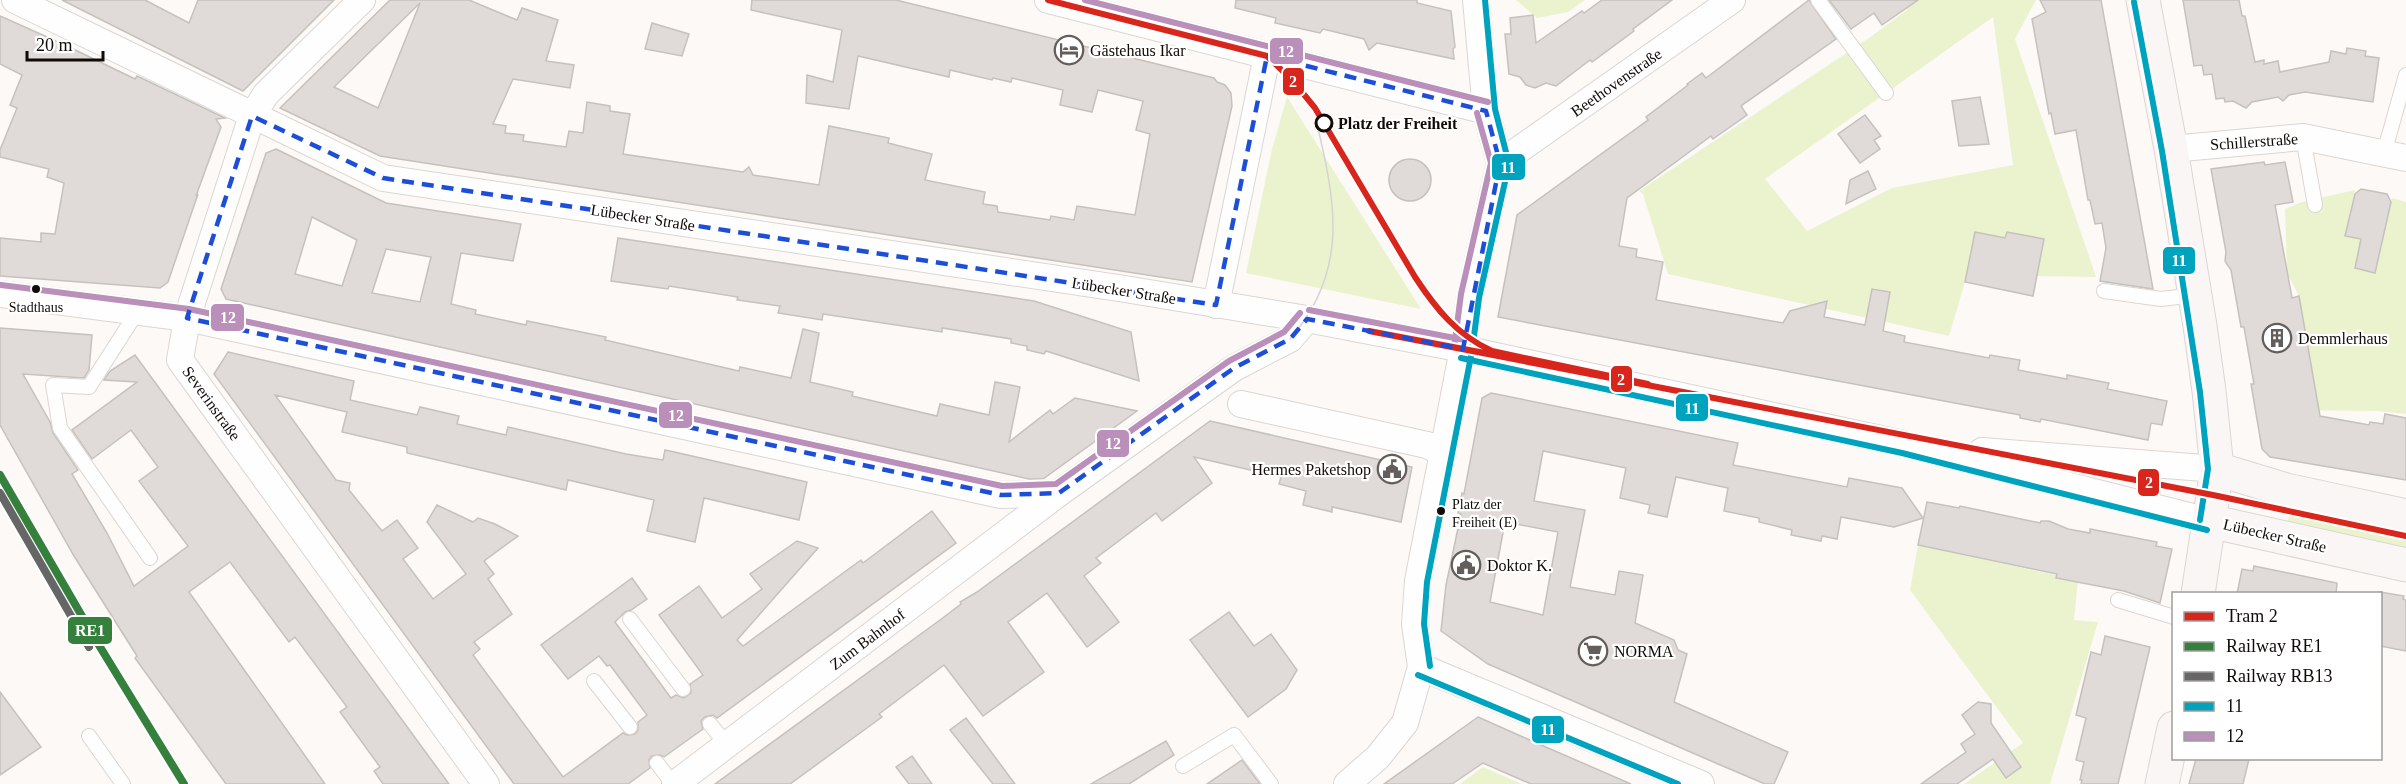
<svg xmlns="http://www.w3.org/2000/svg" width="2406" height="784" font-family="'Times New Roman',serif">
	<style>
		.green { fill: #eaf3ce; fill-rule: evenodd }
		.building { fill: #e0dbd8; stroke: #c5c1bd; stroke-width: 1.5; fill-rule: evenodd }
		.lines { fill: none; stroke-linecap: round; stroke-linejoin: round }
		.lane-casing { stroke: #dbd6d3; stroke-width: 16 }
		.street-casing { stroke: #dbd6d3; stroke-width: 28 }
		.secondary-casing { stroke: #dbd6d3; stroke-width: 35 }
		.lane { stroke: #fffefe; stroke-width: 14 }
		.street { stroke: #fffefe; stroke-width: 26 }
		.secondary { stroke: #faf6f6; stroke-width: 33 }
		.tram { stroke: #d5d4d3; stroke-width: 1.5 }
		.bus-1-casing { stroke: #fff; stroke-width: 10 }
		.bus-2-casing { stroke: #fff; stroke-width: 10 }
		.bus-1 { stroke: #00a3be; stroke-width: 6 }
		.bus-2 { stroke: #ba8fba; stroke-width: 6 }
		.rail-1-casing { stroke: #fff; stroke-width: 12 }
		.rail-2-casing { stroke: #fff; stroke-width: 12 }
		.rail-1 { stroke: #36803d; stroke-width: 8 }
		.rail-2 { stroke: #666; stroke-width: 8 }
		.tram-1-casing { stroke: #fff; stroke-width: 10 }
		.tram-1 { stroke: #d9261c; stroke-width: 6 }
		.marked { fill: none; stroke: #1d4ed8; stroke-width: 4.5; stroke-dasharray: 12 8; stroke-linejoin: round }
		.stop-dot { fill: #fff; stroke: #110b07; stroke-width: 3 }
		.bus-dot { fill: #110b07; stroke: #fff; stroke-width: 2 }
		.labels { text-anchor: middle; stroke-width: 4.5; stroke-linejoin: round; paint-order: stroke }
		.bus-label { font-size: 14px; fill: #110b07; stroke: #fff }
		.poi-label { font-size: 16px; fill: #110b07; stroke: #fff; text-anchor: start }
		.street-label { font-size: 16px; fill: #110b07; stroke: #fff }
		.stop-label { font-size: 16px; font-weight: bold; fill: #110b07; stroke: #fff; text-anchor: start }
		.line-badge { stroke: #fff; stroke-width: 2 }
		.badge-label { font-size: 16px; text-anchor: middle; font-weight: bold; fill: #fff }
	</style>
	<rect width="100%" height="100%" fill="#fcf9f7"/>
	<g class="green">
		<path d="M1516,0H1585L1568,12L1537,18Z"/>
		<path d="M1898,0H2036L2015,39L2096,277L2037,276L2007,232L2005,238L1975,232L1965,282L1949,336L1668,274L1643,194L1639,191L1869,38L1907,10ZM1993,17L2013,165L1892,188L1807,231L1765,179Z"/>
		<path d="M1287,97L1421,309L1246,273L1272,149Z"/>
		<path d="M2355,190L2345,235L2381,244L2392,198L2406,202V414L2378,411L2284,410L2316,390L2299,296L2287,273L2285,209L2302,202Z"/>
		<path d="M2291,507L2406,531V565L2286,530Z"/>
		<path d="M1918,545L2078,580L2074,620L2098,622L2050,784H1964L2023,743L1910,590Z"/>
		<path d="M1483,767L1522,784H1460Z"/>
	</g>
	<g class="building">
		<path d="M62,0H145L189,23L198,0H334L243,91Z"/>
		<path d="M390,0H469L517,20L522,8L558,20L546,61L574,65L570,88L513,79L493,124L506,126L505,133L524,135L523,141L566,147L569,131L583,133L587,102L610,106V111L630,114L623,154L743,172L749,167L753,175L819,185L829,126L889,138L888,143L932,154L925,180L985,192L983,204L997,206L998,212L1050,220L1051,216L1074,220L1077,206L1135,215L1150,134L1136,130L1143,101L1098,90L1092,112L1060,105L1063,90L1012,78L1011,82L993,78L992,80L950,70L949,77L858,56L849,109L806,103L807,75L833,82L842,30L751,10L752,0H896L1214,78L1217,82L1225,85L1231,93L1232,106L1192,282L380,156L280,108ZM420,3L378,108L334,87Z"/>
		<path d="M1236,0H1417V3L1451,11L1455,47L1453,49L1454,59L1377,43L1369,50L1364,39L1323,29L1320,33L1275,23L1276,18L1235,8Z"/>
		<path d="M1602,0H1672L1633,29L1634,31L1592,62L1590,60L1556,86L1546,83L1535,88L1526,85L1520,77L1509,74L1505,34H1511L1510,18L1533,15L1536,43L1582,11L1584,13Z"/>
		<path d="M1809,0L1836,39L1741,106L1747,115L1713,139L1711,136L1627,198L1619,246L1637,249L1636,257L1663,262L1656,300L1783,323L1790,311L1827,301L1824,317L1865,325L1872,289L1890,292L1883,331L1905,336L1904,342L1989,358L1990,355L2020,360L2018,370L2067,379V375L2109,383L2107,389L2167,401L2162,425L2151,423L2148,440L2041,419L2040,422L2020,418V415L1976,407L1498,317L1517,215L1648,120L1646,117L1688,85L1687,84L1702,73L1706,78Z"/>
		<path d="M1829,0H1918L1882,25L1874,13L1851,29Z"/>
		<path d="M2040,0H2101L2153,289L2100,281L2106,248L2102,223L2095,224L2090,200H2088L2076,130L2055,134L2051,113L2049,114L2032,19L2046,12Z"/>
		<path d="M2183,0H2239L2242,16H2245L2255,62L2264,60V64L2278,61L2280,72L2329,62L2331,51L2346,54L2347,48L2366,51L2365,56L2379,58L2373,102L2305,92L2289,95L2283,101L2278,97L2252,102L2246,108L2233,101L2225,102L2224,98L2216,99L2212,74L2204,75L2202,65L2194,66Z"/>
		<path d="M0,16L65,45L135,79L137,76L225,118L216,119L221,127L196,196L198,194L168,282L160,288L0,276V238L41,242V233L55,234L64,183L47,177L49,169L0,157V150L17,108L10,105L22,75L0,64Z"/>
		<path d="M652,23L689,34L682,56L645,49Z"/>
		<path d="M1980,97L1989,144L1959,146L1952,101Z"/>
		<path d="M1865,115L1881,136L1874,140L1880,149L1860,163L1838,134Z"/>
		<path d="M276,149L386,203L521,224L513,261L461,253L451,304L476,310L475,314L526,325L527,321L606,337L605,340L713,365L739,371L740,367L791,378L803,329L819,333L810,382L853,392L852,396L937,416L940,404L989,415L995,382L1020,387L1009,442L1050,410L1053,414L1075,398L1137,411L1043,479H1029L226,299L221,289L266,153ZM312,217L357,240L342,286L295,274ZM386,249L431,257L420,302L372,293Z"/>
		<circle cx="1410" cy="180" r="21"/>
		<path d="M2264,162L2265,165L2285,162L2293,202L2275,205L2292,298L2299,296L2320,416L2369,425L2370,422L2383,424L2385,414L2406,418V480L2270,457L2262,449L2251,384H2254L2244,327H2241L2231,270L2225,261L2226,252L2211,169Z"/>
		<path d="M1868,171L1876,189L1846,204L1850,180Z"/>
		<path d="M2361,189L2387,194L2391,202L2375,273L2355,268L2361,239L2345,236L2355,194Z"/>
		<path d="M1975,232L2005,238L2007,232L2044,239L2033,296L1965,282Z"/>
		<path d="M618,238L1034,301L1131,332L1139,381L1046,351L1044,354L1027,350V346L1011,343V339L942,328V332L823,314L822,320L778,313L780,306L737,300L738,297L669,286L668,289L611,281Z"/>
		<path d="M0,328L92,335L89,370L84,378L23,374L50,422L53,433L78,470L72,474L107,533L134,586L188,546L139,481L158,467L131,430L92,459L72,430L137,382L104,380L110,371L135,355L449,784H383L374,771L380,767L340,712L347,707L295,637L289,642L230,562L189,592L325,784H226L135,658L137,656L74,556L0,425Z"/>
		<path d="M228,352L354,381L350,400L417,415L420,407L459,416L457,424L506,435L508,427L626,454L663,460L665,450L807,482L799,520L704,498L695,542L647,531L654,500L568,480L566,490L407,453V447L342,432L347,412L275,395L336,480L350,483L349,490L382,531L397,520L418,548L403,559L433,599L466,574L427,522L437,505L473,522L478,518L495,524L518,536L484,561L494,574L488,579L512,614L474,642L480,649L473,655L563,777L623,733L627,735L635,734L638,730V722L647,715L610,665L607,666L599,656L568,679L541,645L632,578L647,599L631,610L625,612L615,622L671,698L676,695L684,698L691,693L690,684L703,675L659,615L699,586L722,618L762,589L750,574L797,541L818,548L737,640L743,646L861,560L863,563L932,511L956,543L717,718L713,715L705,717L701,721L703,729L664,757L660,755L652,756L649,760L650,768L628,784H514L214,374Z"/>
		<path d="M1491,393L1738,443L1733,465L1847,487L1849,478L1902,488L1923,518L1894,527L1841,517L1837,539L1822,536L1821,541L1791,535L1792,530L1759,522V518L1724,511L1728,488L1676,477L1667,517L1648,513L1650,505L1620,498L1626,468L1543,451L1534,501L1585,510L1570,587L1615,595L1619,571L1643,575L1635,623L1674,640L1678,650L1687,654L1674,702L1788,752L1774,784H1765L1718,764L1488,664L1441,631L1446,585L1461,514L1458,513L1462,493L1464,494L1482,398ZM1505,522L1558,532L1543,615L1490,602Z"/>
		<path d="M1210,421L1412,467L1401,522L1332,507V512L1303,505L1306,491L1279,484L1281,477L1194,457L1212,483L1162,521L1156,513L1096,558L1101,563L1084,576L1119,622L1087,647L1047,593L1008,622L1044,672L983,716L944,665L879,714L882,717L790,784H715L940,620L961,604L960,602L977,592Z"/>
		<path d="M1927,502L1959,508L1960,506L2040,523L2041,521H2049L2068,529L2090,533V529L2157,542L2156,546L2172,549L2160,603L2124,591L2056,578L2057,574L1918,545Z"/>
		<path d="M2254,566L2337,583L2336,594H2237L2242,569L2253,571Z"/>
		<path d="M2380,592L2404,596L2403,599L2406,600V651L2380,646Z"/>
		<path d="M1229,612L1254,646L1271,634L1297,670L1286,689L1248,717L1190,640Z"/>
		<path d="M2105,636L2150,647L2118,784H2081L2082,780H2080L2084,762L2076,760L2086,718L2076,715L2091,652L2101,655Z"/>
		<path d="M0,692L41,747L0,775Z"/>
		<path d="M1978,702L1991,704V723L2021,767L2006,778L1993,759L1957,784H1921L1966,752L1961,744L1975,734L1962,715Z"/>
		<path d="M1478,717L1532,741L1631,784H1531L1483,763L1452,784H1384Z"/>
		<path d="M966,718L1015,784H993L950,730Z"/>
		<path d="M1166,741L1174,755L1129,784H1091Z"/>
		<path d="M912,756L932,784H909L896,767Z"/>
		<path d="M2196,759H2249L2243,784H2189Z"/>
		<path d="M1242,760L1260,784H1207Z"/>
	</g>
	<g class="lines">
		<g class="lane-casing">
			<g id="lane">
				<path d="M1818,0L1886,93"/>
				<path d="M2303,137L2315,205"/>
				<path d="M2384,153L2406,75"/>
				<path d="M2104,291L2161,299L2195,295"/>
				<path d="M137,312L89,387L53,385L60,428L150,558"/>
				<path d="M2118,600L2174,617"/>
				<path d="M630,619L683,689"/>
				<path d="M594,681L630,727"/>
				<path d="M710,724L727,745"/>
				<path d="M89,736L123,784"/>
				<path d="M657,763L673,784"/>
				<path d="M1183,766L1234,735L1271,784"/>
			</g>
		</g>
		<g class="street-casing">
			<g id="street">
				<path d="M15,0L383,178L1125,289L1307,319L1463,349L1904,444L2209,521"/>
				<path d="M362,0L266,94L252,116L187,318L180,360L486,784"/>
				<path d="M1048,0L1486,111"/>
				<path d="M2171,149L2303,137L2406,158"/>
				<path d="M1500,163L1732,0"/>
				<path d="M0,294L187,318L1001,495L1059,493"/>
				<path d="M1216,305L1267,56"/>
				<path d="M1241,404L1427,445L1443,453"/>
				<path d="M1982,451L2217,469"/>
				<path d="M1421,667L1701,784"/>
				<path d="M675,784L1059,493L1234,368L1290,339L1307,319"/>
				<path d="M1347,784L1378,757L1405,723L1421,667L1415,624L1418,581L1463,349L1470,296L1500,163L1486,111L1476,0"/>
			</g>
		</g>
		<g class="secondary-casing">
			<g id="secondary">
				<path d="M2143,0L2171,149L2200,326L2209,391L2217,469L2198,594"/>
				<path d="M2217,469L2286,490L2406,516"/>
				<path d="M2209,521L2406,565"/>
				<path d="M2162,784L2174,728"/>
			</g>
		</g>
		<use href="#lane" class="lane"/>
		<use href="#street" class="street"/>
		<use href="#secondary" class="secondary"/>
		<path class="tram" d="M1290,339C1349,271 1336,204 1317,124"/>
		<g class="bus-1-casing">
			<g id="bus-1">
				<path d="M2134,2L2162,151L2200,392L2208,469L2200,520"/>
				<path d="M1461,358L1902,453L2207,530"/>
				<path d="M1430,666L1424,624L1427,582L1472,351L1479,298L1509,164L1495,109L1485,0"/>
				<path d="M1418,675L1678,784"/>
			</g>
		</g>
		<g class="bus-2-casing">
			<g id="bus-2">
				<path d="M1085,0L1488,102"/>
				<path d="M1,285L189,309L1002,486L1056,484L1229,361L1284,332L1300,313"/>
				<path d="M1309,310L1465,340"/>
				<path d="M1454,348L1461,294L1491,163L1477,113"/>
			</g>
		</g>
		<use href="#bus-1" class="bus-1"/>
		<use href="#bus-2" class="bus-2"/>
		<g class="rail-1-casing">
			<path id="rail-1" d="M0,475L97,642L184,784"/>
		</g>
		<g class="rail-2-casing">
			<path id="rail-2" d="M0,493L89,647"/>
		</g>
		<use href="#rail-1" class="rail-1"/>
		<use href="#rail-2" class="rail-2"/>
		<g class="tram-1-casing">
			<path id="tram-1" d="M1048,0L1267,56L1293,81L1315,108L1415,277C1436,309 1457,335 1492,351L1648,384L1369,331L2213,495L2406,536"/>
		</g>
		<use href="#tram-1" class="tram-1"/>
	</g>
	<path class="marked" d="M1267,56L1486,111L1500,163L1463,349L1307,319L1290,339L1234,368L1059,493L1001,495L187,318L252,116L383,178L1216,305Z"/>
	<defs>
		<g id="hotel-ring" transform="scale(1.5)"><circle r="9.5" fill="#fff" stroke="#635e5b" stroke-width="1.5"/><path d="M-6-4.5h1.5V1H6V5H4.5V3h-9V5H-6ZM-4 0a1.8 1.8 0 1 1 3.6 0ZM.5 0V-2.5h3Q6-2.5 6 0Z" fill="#635e5b"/></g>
		<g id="building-ring" transform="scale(1.5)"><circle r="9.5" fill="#fff" stroke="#635e5b" stroke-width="1.5"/><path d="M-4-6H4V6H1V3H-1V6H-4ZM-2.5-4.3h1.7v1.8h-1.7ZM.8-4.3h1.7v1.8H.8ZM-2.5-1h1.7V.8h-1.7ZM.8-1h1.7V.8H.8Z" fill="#635e5b"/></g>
		<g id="civic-ring" transform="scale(1.5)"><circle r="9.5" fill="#fff" stroke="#635e5b" stroke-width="1.5"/><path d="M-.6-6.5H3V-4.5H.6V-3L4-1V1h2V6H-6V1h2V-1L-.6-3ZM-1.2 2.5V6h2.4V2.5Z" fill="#635e5b"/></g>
		<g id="supermarket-ring" transform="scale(1.5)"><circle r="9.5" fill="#fff" stroke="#635e5b" stroke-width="1.5"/><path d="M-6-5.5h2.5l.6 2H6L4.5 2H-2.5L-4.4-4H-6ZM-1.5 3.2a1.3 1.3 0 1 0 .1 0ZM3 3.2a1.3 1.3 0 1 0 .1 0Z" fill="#635e5b"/></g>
	</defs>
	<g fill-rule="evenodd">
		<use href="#hotel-ring" x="1069" y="50"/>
		<use href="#building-ring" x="2277" y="338"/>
		<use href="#civic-ring" x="1392" y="469"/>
		<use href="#civic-ring" x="1466" y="565"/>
		<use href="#supermarket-ring" x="1593" y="651"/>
	</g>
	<circle class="stop-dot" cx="1324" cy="123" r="8"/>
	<g class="bus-dot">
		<circle cx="36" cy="289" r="5"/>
		<circle cx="1441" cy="511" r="5"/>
	</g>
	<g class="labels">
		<g class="bus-label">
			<text x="36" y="312">Stadthaus</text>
			<text x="1452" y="509" text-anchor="start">Platz der<tspan x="1452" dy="18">Freiheit (E)</tspan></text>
		</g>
		<g class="poi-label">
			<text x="1090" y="56">Gästehaus Ikar</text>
			<text x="2298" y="344">Demmlerhaus</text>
			<text x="1371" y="475" text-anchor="end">Hermes Paketshop</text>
			<text x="1487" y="571">Doktor K.</text>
			<text x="1614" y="657">NORMA</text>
		</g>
		<g class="street-label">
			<text transform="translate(1616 82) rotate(-35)" y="6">Beethovenstraße</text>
			<text transform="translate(2254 141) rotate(-4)" y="6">Schillerstraße</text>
			<text transform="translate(643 217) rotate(9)" y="6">Lübecker Straße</text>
			<text transform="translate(1124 290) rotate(9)" y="6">Lübecker Straße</text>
			<text transform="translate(212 403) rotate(54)" y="6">Severinstraße</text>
			<text transform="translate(2275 535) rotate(13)" y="6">Lübecker Straße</text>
			<text transform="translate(867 639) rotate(-37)" y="6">Zum Bahnhof</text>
		</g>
		<g class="stop-label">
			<text x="1338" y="129">Platz der Freiheit</text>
		</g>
	</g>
	<g class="line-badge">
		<rect x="1269" y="37" width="35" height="28" rx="6" fill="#ba8fba"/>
		<rect x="1282" y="67" width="23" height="29" rx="6" fill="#d9261c"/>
		<rect x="1491" y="153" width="35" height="28" rx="6" fill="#00a3be"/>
		<rect x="2162" y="246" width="34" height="29" rx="6" fill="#00a3be"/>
		<rect x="210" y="303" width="35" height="29" rx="6" fill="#ba8fba"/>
		<rect x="1610" y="365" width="23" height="28" rx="6" fill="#d9261c"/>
		<rect x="1675" y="393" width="34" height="29" rx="6" fill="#00a3be"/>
		<rect x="658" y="401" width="35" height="28" rx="6" fill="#ba8fba"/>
		<rect x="1096" y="429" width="34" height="29" rx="6" fill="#ba8fba"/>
		<rect x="2137" y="468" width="23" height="29" rx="6" fill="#d9261c"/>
		<rect x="67" y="616" width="46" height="29" rx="6" fill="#36803d"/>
		<rect x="1531" y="715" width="34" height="29" rx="6" fill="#00a3be"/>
	</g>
	<g class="badge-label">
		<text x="1286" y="57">12</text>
		<text x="1293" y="87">2</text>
		<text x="1508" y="173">11</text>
		<text x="2179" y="266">11</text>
		<text x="228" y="323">12</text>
		<text x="1621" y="385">2</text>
		<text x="1692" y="414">11</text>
		<text x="676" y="421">12</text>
		<text x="1113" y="449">12</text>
		<text x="2149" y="488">2</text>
		<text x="90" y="636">RE1</text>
		<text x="1548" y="735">11</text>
	</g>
	<rect x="2172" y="592" width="210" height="168" fill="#ffffff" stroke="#a09d9c" stroke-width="1.5"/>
	<rect x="2184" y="612" width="30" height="9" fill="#d9261c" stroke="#a09d9c" stroke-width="1.5"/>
	<text x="2226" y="622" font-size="18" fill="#110b07">Tram 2</text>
	<rect x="2184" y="642" width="30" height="9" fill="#36803d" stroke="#a09d9c" stroke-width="1.5"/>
	<text x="2226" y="652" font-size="18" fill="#110b07">Railway RE1</text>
	<rect x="2184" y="672" width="30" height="9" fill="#666666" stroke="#a09d9c" stroke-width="1.5"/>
	<text x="2226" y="682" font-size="18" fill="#110b07">Railway RB13</text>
	<rect x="2184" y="702" width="30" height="9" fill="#00a3be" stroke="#a09d9c" stroke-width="1.5"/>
	<text x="2226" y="712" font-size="18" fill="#110b07">11</text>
	<rect x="2184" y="732" width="30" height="9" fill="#ba8fba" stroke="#a09d9c" stroke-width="1.5"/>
	<text x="2226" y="742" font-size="18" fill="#110b07">12</text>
	<path d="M27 51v9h76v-9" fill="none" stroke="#110b07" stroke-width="3"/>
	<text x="36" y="51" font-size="18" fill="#110b07" stroke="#ffffff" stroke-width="4.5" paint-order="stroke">20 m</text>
</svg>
